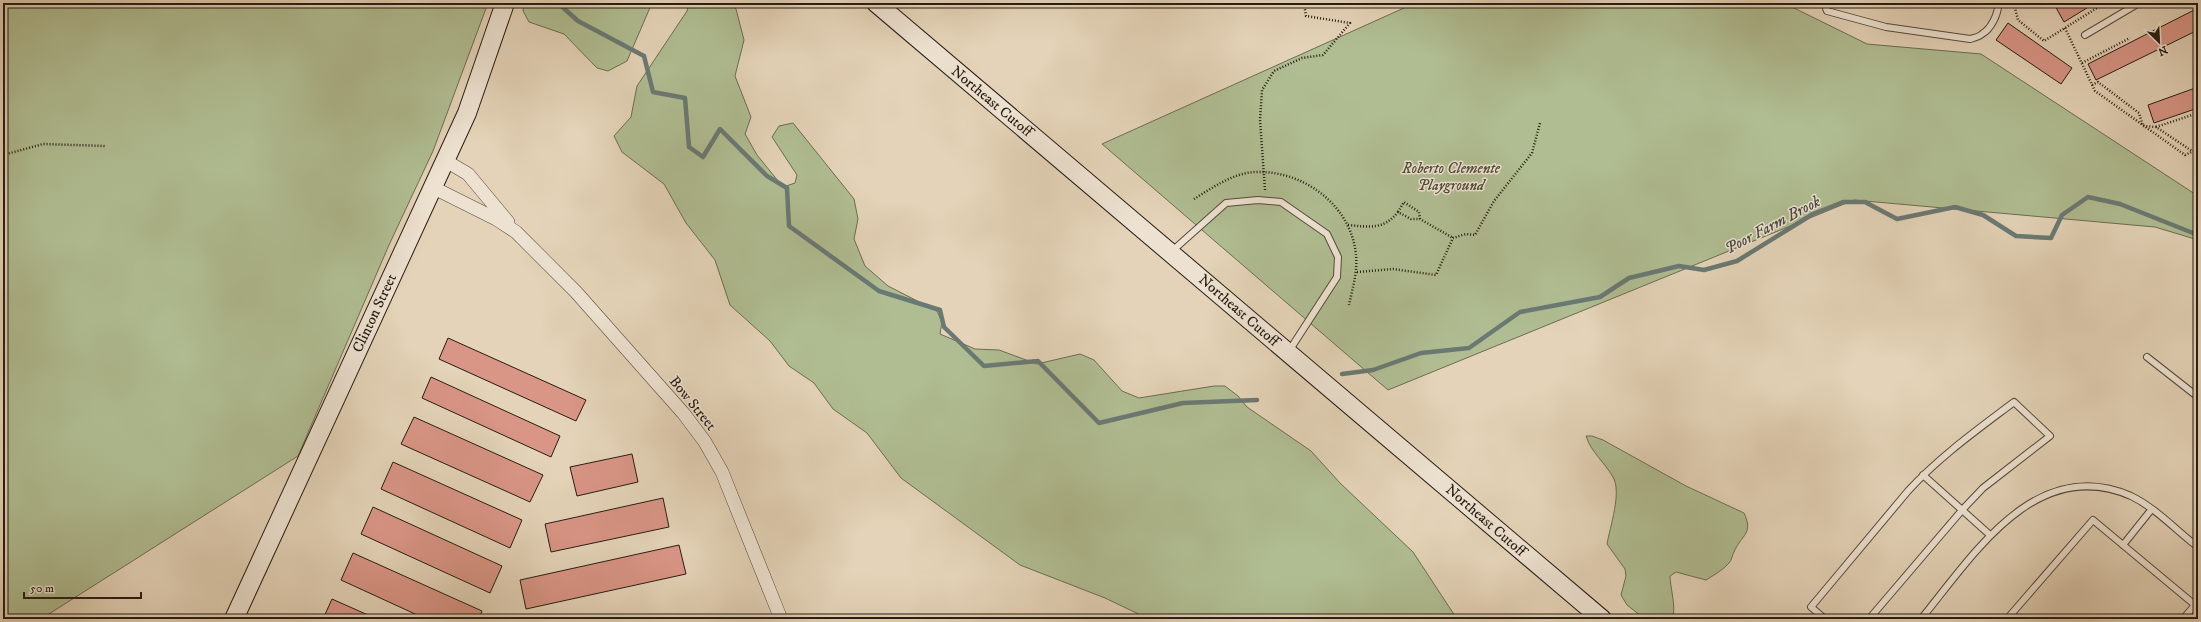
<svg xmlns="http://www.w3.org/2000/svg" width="2201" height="622" font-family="'IM FELL DW Pica',serif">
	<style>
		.green { fill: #b0bd92; stroke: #6c6c52 }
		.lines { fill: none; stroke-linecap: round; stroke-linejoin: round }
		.stream { stroke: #6a7974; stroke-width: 4.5 }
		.building { fill: #d99586; stroke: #271c13 }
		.lane-casing { stroke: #564a3c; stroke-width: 8 }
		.street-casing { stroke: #564a3c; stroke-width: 14 }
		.secondary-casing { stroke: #271c13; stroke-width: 20 }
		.path { stroke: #271c13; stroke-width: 2.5; stroke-dasharray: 1 2; stroke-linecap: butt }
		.lane { stroke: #ede2d1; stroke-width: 6 }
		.street { stroke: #ede2d1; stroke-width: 13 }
		.secondary { stroke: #ede2d1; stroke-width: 18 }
		.labels { text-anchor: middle; stroke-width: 3; stroke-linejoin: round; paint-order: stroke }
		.street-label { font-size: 15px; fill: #271c13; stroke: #ede2d1 }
		.park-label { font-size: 15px; font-style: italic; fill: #504c39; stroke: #ede2d1 }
		.water-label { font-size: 16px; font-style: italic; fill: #484a43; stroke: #ede2d1 }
	</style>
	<rect width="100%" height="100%" fill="#e4d3b8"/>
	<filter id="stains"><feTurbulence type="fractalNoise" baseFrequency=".005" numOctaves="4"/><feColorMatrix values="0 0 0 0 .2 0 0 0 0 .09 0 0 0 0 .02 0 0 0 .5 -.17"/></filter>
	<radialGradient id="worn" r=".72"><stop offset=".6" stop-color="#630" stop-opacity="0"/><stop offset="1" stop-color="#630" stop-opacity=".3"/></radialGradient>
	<g class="green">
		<path d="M3,3H488L433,151L389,245L298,456L41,619H3Z"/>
		<path d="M524,3H652L627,61L608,71L597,68L564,34L529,22L523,11Z"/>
		<path d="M689,3H730L736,9L744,40L735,76L751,117L745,134L757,155L783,187L795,183L797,175L772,137L779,126L793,123L854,199L858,219L854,239L865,266L888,286L937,311L942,322L940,334L975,349L999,350L1037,364L1080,354L1094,360L1122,391L1139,398L1214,386H1225L1238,396L1247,407L1311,451L1340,483L1413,552L1457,619H1149L1105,598L1020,565L901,478L867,433L833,409L814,383L789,366L770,341L730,305L715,260L686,223L664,184L622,152L614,136L631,117L637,86L687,11Z"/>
		<path d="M1415,3H1778L1790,6L1867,44L1981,54L2198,196V240L2155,227L1854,200L1388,390L1102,144Z"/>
		<path d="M1586,436H1592L1603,440L1686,486L1744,513C1754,534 1741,535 1734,552C1732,555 1732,560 1729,563C1723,570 1714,575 1706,580L1676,572L1670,576C1670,586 1677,612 1672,616H1641L1627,605L1621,595L1626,576L1625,569L1607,544C1610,527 1622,492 1613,477C1605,463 1591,452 1586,436Z"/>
	</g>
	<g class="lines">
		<g class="stream">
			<path d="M558,3L578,21L644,56L653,92L685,98L689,147L703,157L720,129L767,176L787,188L789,226L879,291L940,310L944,327L984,366L1038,361L1099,423L1183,403L1257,400"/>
			<path d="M1342,374L1373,370L1421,353L1469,348L1520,312L1600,297L1629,278L1679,266L1704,270L1737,261L1813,214L1843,202H1865L1897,219L1955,207L1983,215L2016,236L2051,238L2062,215L2088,197L2120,204L2198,235"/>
		</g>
	</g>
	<g class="building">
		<path d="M2056,3H2095L2064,22L2054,4Z"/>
		<path d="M2198,8V30L2096,80L2088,64Z"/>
		<path d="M2008,23L2072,68L2061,84L1996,40Z"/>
		<path d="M2198,87V108L2154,123L2148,105Z"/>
		<path d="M448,338L586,400L576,421L439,359Z"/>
		<path d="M431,377L560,436L551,457L422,398Z"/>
		<path d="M414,417L543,475L530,502L401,444Z"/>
		<path d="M632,454L638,482L577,496L570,467Z"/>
		<path d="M393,462L522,520L510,548L381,489Z"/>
		<path d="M663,498L669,527L551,552L545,524Z"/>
		<path d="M373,507L502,566L490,593L361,534Z"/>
		<path d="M679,545L686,574L526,609L520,580Z"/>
		<path d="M353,553L482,611L479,619H426L341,580Z"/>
		<path d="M332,599L377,619H323Z"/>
	</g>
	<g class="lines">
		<g class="lane-casing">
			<g id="lane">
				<path d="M1824,3L1827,11L1886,27L1970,39C1974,38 1979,37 1982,34C1991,29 1999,13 1998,3"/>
				<path d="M2085,35L2139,3"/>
				<path d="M1171,252L1226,203L1258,200L1281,202L1327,234L1338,257L1337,277L1289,351"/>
				<path d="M2147,357L2198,397"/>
				<path d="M1923,475L1990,535"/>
				<path d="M2123,545L2151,510"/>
				<path d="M1825,619L1811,607L1908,491C1939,457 1977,430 2014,402L2050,436L1983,488L1963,509L1869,619"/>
				<path d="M1921,619C1972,557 2035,454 2131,496C2154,507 2174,528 2194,544L2198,539"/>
				<path d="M2007,619L2093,520L2195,605L2183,619"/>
			</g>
		</g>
		<g class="street-casing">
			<g id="street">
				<path d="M446,161L468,174L508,222"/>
				<path d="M434,188L496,219L516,232L576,292L684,414L705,442L722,472L781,619"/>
			</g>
		</g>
		<g class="secondary-casing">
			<g id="secondary">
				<path d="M876,3L1602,619"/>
				<path d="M234,619L467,113L505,3"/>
			</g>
		</g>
		<g class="path">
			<path d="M2014,4L2018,20L2044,41L2105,3"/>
			<path d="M2065,28L2095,91L2185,155L2198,149"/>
			<path d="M2082,63L2130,38"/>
			<path d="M2092,85L2098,82L2139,113L2143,126L2156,127L2192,151"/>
			<path d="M2156,127L2198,113"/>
			<path d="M3,155L43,144L105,146"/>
			<path d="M1265,190L1260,120L1262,90L1274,71L1302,58L1323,55L1350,23L1306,16L1304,3"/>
			<path d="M1194,199C1212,188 1233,173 1255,172C1301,170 1347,202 1355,248C1359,268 1353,286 1349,305"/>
			<path d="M1398,212L1404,202L1419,212L1420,219"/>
			<path d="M1348,225C1369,227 1384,230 1398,212L1411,219H1420L1453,238"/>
			<path d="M1357,272L1393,269L1436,275L1453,238L1466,234L1475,235L1494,201L1532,153L1540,123"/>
		</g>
		<use href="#lane" class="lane"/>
		<use href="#street" class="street"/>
		<use href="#secondary" class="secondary"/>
	</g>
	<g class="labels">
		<g class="street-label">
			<text transform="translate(992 101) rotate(40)" y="5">Northeast Cutoff</text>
			<text transform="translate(1239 310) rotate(41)" y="5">Northeast Cutoff</text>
			<text transform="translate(374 313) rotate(-65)" y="5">Clinton Street</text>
			<text transform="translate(693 403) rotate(51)" y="5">Bow Street</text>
			<text transform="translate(1486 520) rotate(41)" y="5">Northeast Cutoff</text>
		</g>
		<g class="park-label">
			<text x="1451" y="173">Roberto Clemente<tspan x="1451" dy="17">Playground</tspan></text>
		</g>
		<g class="water-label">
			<text transform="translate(1772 224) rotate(-28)" y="6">Poor Farm Brook</text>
		</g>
	</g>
	<rect width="2201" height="622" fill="none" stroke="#e4d3b8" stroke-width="16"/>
	<rect x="4" y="4" width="2193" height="614" fill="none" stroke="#271c13" stroke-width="2"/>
	<rect x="8" y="8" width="2185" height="606" fill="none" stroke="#271c13"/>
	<g transform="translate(2159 42) rotate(156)" stroke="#ede2d1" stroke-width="3" paint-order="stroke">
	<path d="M0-3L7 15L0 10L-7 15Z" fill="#271c13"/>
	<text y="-6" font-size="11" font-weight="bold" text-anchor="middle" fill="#271c13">N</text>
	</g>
	<path d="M24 592v6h117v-6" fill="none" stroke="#271c13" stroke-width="2"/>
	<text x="30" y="592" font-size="12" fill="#271c13" stroke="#ede2d1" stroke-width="3" paint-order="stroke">50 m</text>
	<rect width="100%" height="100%" filter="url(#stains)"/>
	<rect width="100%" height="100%" fill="url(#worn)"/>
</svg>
